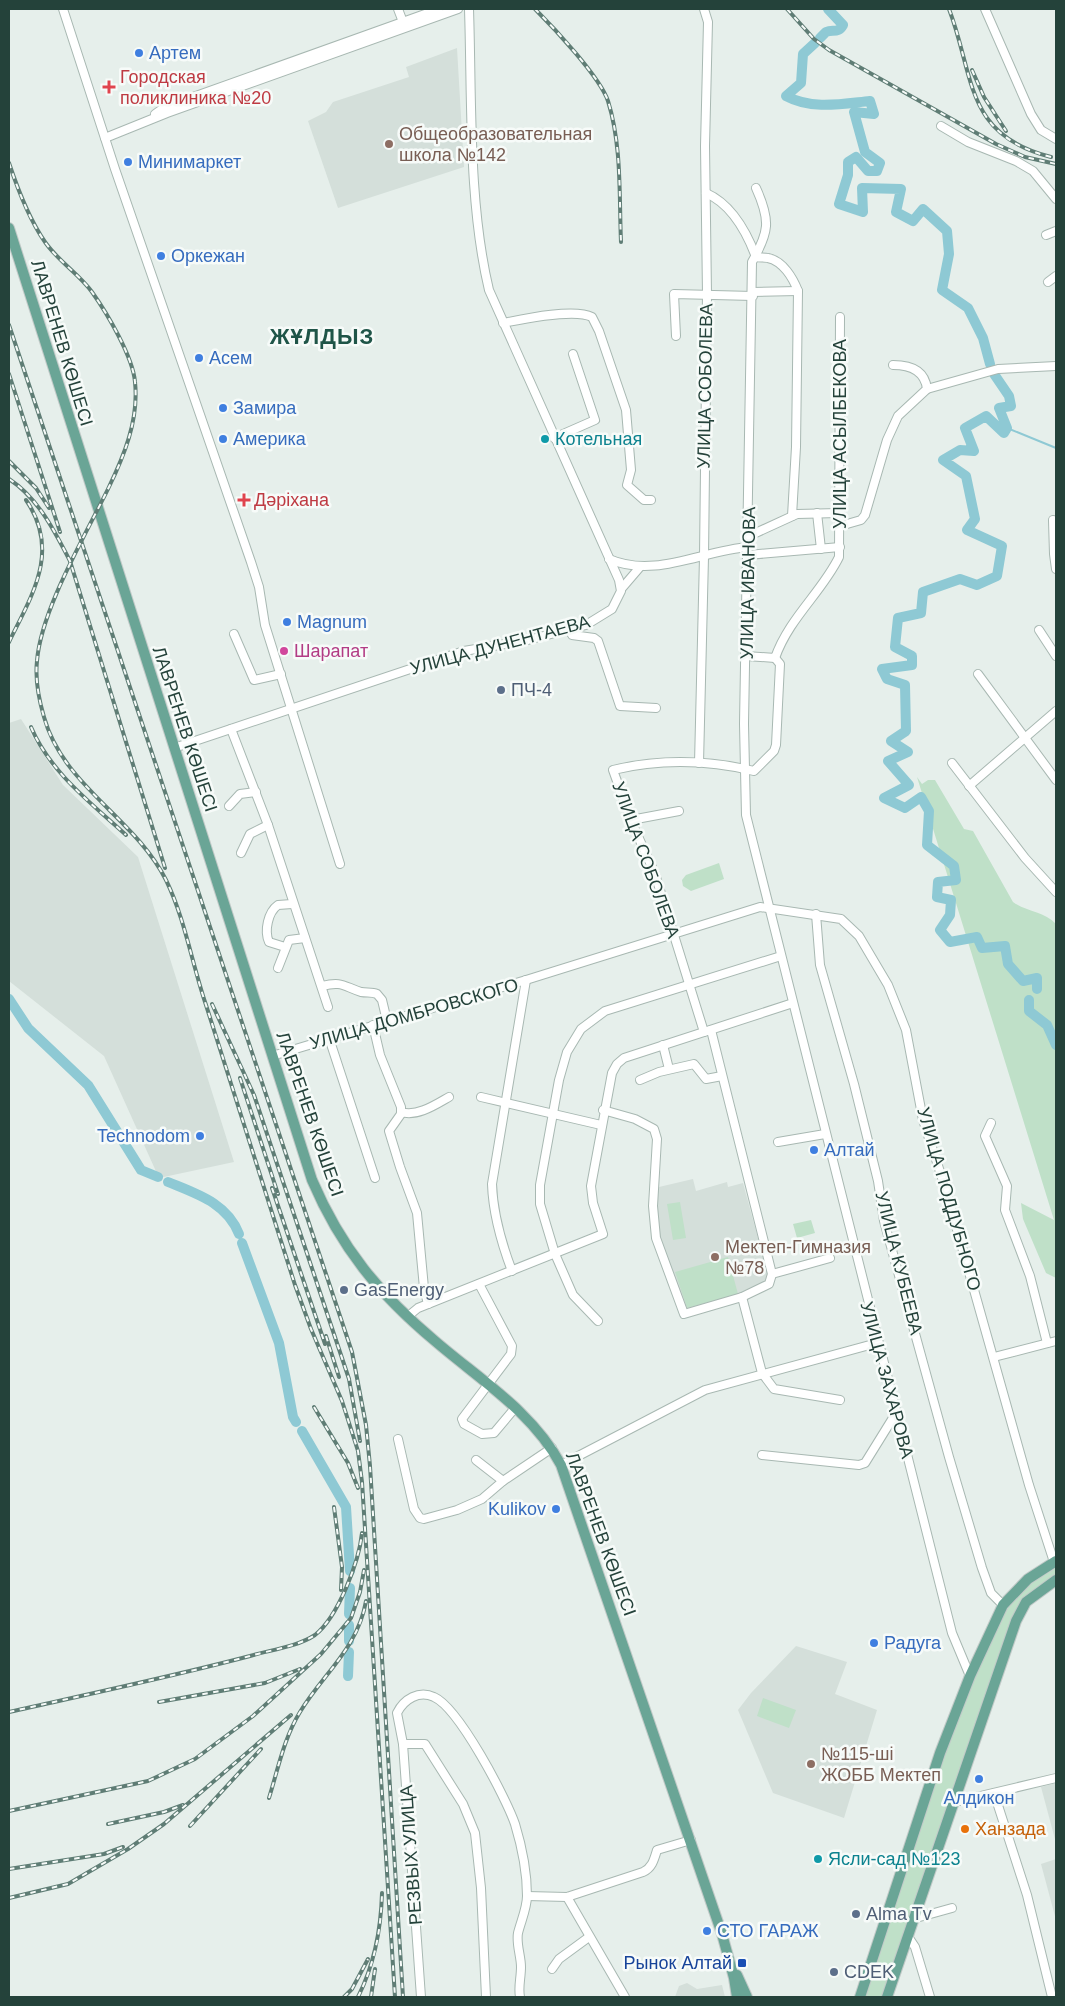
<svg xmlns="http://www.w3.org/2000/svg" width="1065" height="2006" font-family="Helvetica,sans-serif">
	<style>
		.built { fill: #d4dfda }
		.green { fill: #bfe0c8 }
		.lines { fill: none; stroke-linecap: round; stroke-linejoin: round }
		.stream { stroke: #8ec9d4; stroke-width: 2 }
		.river { stroke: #8ec9d4; stroke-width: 10 }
		.minor-casing { stroke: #a8b8b2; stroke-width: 10 }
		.major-casing { stroke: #c2cac8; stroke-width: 12 }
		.minor { stroke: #fff; stroke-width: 8 }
		.major { stroke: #6aa596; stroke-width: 10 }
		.rail-casing { stroke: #5f7d75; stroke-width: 4 }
		.rail { stroke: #f7fbf9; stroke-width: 2; stroke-dasharray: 5.5; stroke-linecap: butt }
		.shop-dot { fill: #3f7fe0; stroke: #f7fbf9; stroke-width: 2 }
		.health-dot { fill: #e0444e; stroke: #f7fbf9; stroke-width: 2 }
		.education-dot { fill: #8d6e63; stroke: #f7fbf9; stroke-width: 2 }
		.culture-dot { fill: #0f9aa8; stroke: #f7fbf9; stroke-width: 2 }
		.hotel-dot { fill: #d1479c; stroke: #f7fbf9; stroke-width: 2 }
		.service-dot { fill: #5c6f8a; stroke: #f7fbf9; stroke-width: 2 }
		.food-dot { fill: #e8710a; stroke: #f7fbf9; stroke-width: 2 }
		.transit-dot { fill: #1a4fb4; stroke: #f7fbf9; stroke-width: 2 }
		.labels { text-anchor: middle; stroke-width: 5; stroke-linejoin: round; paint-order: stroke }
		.shop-label { font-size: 18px; fill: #366cbe; stroke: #f7fbf9; text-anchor: start }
		.health-label { font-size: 18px; fill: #be3a42; stroke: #f7fbf9; text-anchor: start }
		.education-label { font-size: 18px; fill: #785e54; stroke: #f7fbf9; text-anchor: start }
		.street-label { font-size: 18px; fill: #24423a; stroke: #f7fbf9 }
		.culture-label { font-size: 18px; fill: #0d838f; stroke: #f7fbf9; text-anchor: start }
		.hotel-label { font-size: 18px; fill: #b23c85; stroke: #f7fbf9; text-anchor: start }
		.service-label { font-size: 18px; fill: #4e5e75; stroke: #f7fbf9; text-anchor: start }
		.food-label { font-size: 18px; fill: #c56008; stroke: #f7fbf9; text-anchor: start }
		.transit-label { font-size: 18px; fill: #164399; stroke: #f7fbf9; text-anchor: end }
		.district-label { font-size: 22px; font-weight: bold; letter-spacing: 1px; fill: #1f5548; stroke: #f7fbf9 }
	</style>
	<rect width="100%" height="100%" fill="#e6efeb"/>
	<g class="built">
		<path d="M457,48L464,167L338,208L308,121L326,112L333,102L409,77L406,67Z"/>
		<path d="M21,719L63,785L138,857L234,1162L159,1178L104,1056L9,981V723Z"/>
		<path d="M693,1179L696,1191L727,1182L728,1187L743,1183L768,1275L762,1285L742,1295L687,1310L659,1238L655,1205L659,1187Z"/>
		<path d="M796,1646L847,1662L835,1694L877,1710L844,1818L773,1793L738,1710L751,1693Z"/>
		<path d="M1056,1783V1843L1041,1787Z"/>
		<path d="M1056,1859V1920L1041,1864Z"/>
		<path d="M687,1983L697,1989L722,1985L725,1997H675L679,1986Z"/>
	</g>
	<g class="green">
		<path d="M917,777L922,784L928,780H935L964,829L973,831L1013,902C1027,912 1044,911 1056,924V1278L1046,1273L1023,1219L1021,1203L1054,1220Z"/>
		<path d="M719,863L724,879L691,891L683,886L682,880L686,875Z"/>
		<path d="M680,1202L686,1238L673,1240L667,1204Z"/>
		<path d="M811,1220L815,1233L797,1238L793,1224Z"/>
		<path d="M728,1257L738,1294L687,1308L675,1272Z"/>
		<path d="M1056,1568V1576L1020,1607L884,1997H864L958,1713L1009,1605L1028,1585Z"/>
		<path d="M763,1698L796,1710L789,1728L757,1716Z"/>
	</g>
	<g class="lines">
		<path class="stream" d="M1007,428L1056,448"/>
		<g class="river">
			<path d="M820,38L826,32C833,29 838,34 843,25L828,9"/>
			<path d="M815,43L803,54L801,83L786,96C812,110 841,104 870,101L874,114L854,112L865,152L880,163L877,171H868L856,157L848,162V175L839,204L863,212L862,188L901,189L896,212L913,221L923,209L947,231L949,254L942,290L968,308L983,338L990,364"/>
			<path d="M994,374L1009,396L1011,406L999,408L1007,428L1004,433L986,416L965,428L974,451L960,450L943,460L966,476L975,519L967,530L1002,546L997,576L977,585L960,579L923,592L921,613L898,618L895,647L912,656V665L882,669L887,679L905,685L906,731L891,741L908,752L888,761L909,785L884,798L905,808L921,797L929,811L927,845L954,866L956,880L938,882L937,897L951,900L950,915L940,930L950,942L977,937L982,948L1005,946L1008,964L1023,981L1037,978V989"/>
			<path d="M9,999L28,1028L88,1085L141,1170L158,1177"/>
			<path d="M1029,1000V1011L1047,1025L1056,1045"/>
			<path d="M168,1182C197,1194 227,1203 239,1234"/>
			<path d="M242,1243L279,1343L293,1417L296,1422"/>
			<path d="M302,1431L346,1507L350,1571"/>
			<path d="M349,1614L350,1588"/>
			<path d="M349,1641V1625"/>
			<path d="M348,1676L349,1652"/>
		</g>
		<g class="minor-casing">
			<g id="minor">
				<path d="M63,9L115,169L251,562L259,587L265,625L340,864"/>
				<path d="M398,9L403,22"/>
				<path d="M985,9L1031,114L1041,130L1056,139"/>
				<path d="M155,114L165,107L439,9"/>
				<path d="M941,126L968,142L1016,161L1033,171L1056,199"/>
				<path d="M105,138L167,113L458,9"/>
				<path d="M756,188C771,221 769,232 752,262L744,724L746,815L952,1633L970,1676"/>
				<path d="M706,193C731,204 747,233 756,257"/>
				<path d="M1046,235L1056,231"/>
				<path d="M756,257C760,258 764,257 768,258C783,261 793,278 798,291L796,447L792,516"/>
				<path d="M1048,282L1056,276"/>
				<path d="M752,292L798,291"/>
				<path d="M503,323C523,319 574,308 592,317L599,331L626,410L631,470L627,485L644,500H651"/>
				<path d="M676,336L674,294L753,296"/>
				<path d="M927,389L998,369L1056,366"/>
				<path d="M554,438L595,420L573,354"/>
				<path d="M817,513L821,549"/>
				<path d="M1053,520L1054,554L1056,569"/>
				<path d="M840,526L861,520L865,515L887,440L898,416L927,389C925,371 911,365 893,365"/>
				<path d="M749,536L797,514L839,513"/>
				<path d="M748,555L840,547"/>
				<path d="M609,559C655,579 703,550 749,547"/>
				<path d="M622,588L640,567"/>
				<path d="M570,630L572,635L594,638L598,641L620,706L656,708"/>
				<path d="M1039,630L1056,656"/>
				<path d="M234,634L254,680L281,674"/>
				<path d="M746,656L775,658C789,618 822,592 839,557L840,317"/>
				<path d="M978,674L1056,780"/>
				<path d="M231,729L268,825L328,1007"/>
				<path d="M174,748L464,651L528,640L586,625L612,609L621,591L619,580L489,290C468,202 472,99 469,9"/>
				<path d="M699,763L704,557L707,294L705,146L708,22L704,9"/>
				<path d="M952,763L1025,858L1056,892"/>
				<path d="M969,786L1056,711"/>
				<path d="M229,806L240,794L256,792"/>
				<path d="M631,820L679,811"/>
				<path d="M241,853L250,834L268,825"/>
				<path d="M816,914L820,965L854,1084L878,1181L884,1221L949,1457L982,1568L991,1593L1003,1605"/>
				<path d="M285,947L269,942C264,931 268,912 278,905L292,904"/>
				<path d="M278,968L289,940L305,938"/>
				<path d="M322,986C342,981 343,986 361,992C367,993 372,992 377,994L382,1000L387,1021"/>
				<path d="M373,1025L380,1055L401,1107V1114L389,1131L400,1167L417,1213L424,1288L428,1304"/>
				<path d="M704,1032L655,874L632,823L613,770C659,759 708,760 754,771L774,751L776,745L780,664L775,658"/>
				<path d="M329,1038L375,1178"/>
				<path d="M663,1045L669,1069"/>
				<path d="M272,1056L526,980L760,907L841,919L859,936L888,985L906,1030L923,1120L945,1187L1029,1485L1054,1562"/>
				<path d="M640,1080L659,1072L694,1064L706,1079L722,1076"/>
				<path d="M481,1097L601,1125"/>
				<path d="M603,1110L635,1119L654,1129L657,1139L653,1206L656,1238L684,1314L742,1297L769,1284L772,1274L711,1030"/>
				<path d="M401,1112C417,1117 435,1105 449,1097"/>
				<path d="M991,1123L985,1136L1007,1186L1005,1210L1030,1276L1047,1343"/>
				<path d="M778,1142L825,1134"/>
				<path d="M512,1271C501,1242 493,1214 492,1184L526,980"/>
				<path d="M772,1274L830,1258"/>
				<path d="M479,1284L512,1346L511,1354L462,1419L464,1424L482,1434L494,1433L515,1408"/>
				<path d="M742,1297L762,1373L774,1389L840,1400"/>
				<path d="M407,1317L418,1308L603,1234L593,1203L591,1186L612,1073L617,1064L624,1058L793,1003"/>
				<path d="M598,1321L573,1295L555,1254L540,1204V1185L559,1080L567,1052L581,1029L605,1011L781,956"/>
				<path d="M994,1357L1056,1341"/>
				<path d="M398,1439L414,1509L420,1518L424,1519L457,1510L482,1499L503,1481L552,1448"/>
				<path d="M762,1455L859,1465L865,1463L896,1413"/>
				<path d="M476,1460L503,1481"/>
				<path d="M561,1465L705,1390L877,1343"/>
				<path d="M403,1744H425L463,1804L475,1833L481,1888L486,1997"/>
				<path d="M994,1793L1027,1895L1052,1997"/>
				<path d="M955,1802L1056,1778"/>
				<path d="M527,1896L567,1897L643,1872C652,1868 654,1860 657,1850L691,1840"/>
				<path d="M567,1897L625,1997"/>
				<path d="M916,1918L952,1908"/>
				<path d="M909,1938L915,1947L930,1997"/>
				<path d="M552,1969L559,1959L589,1937"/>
				<path d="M421,1997L403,1744L397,1713C404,1699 419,1690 434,1697C459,1708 506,1798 515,1824C522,1847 527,1872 527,1896C527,1908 521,1921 518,1933C516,1944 521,1956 521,1967C521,1978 518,1987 520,1997"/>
			</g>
		</g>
		<g class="major-casing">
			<g id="major">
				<path d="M9,228L312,1180C341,1248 379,1294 435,1341C479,1379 533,1412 561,1465L722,1934L734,1978L737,1997"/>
				<path d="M737,1975L747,1997"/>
				<path d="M860,1997L940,1753L970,1676L1003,1605L1028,1579L1056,1561"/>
				<path d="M887,1997L1016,1621L1026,1602L1056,1580"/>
			</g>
		</g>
		<use href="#minor" class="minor"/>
		<use href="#major" class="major"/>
		<g class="rail-casing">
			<g id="rail">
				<path d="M535,9C554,28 600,77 608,101C622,146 619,196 621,242"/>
				<path d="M787,9L814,39L829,50L996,144L1025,157L1056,164"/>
				<path d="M949,9C975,77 964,135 1051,157"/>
				<path d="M972,70L984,97L1006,131"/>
				<path d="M9,163C18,190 29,219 45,242C58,261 79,274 92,292C107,313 133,357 135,382C139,420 124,456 108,489C85,536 41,610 37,661C35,679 39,700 44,717C63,786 135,818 166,880C185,919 192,964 206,1005C236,1098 265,1192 295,1285L311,1329L342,1401L358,1451L362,1482L395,1997"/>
				<path d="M9,325L352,1352L366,1425L370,1466L403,1997"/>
				<path d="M9,374L60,532"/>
				<path d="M9,461L36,488L49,508"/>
				<path d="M9,479C38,498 54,530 70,561L165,868"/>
				<path d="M9,642C32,595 61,551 26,500"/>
				<path d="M31,727C50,772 91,803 126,835"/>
				<path d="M212,1004L254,1095L349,1379L360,1441"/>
				<path d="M240,1078L278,1194"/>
				<path d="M272,1188L325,1344"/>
				<path d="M326,1336L339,1377"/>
				<path d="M314,1407L348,1463L358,1488"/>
				<path d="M334,1507L342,1567L341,1590"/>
				<path d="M159,1702L265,1683L300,1669"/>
				<path d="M9,1712C89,1694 170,1677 250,1656C270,1650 297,1647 315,1635C338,1617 359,1562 362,1533"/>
				<path d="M269,1798C278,1769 284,1738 300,1712C323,1674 358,1648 366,1601"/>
				<path d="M9,1811L148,1781L195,1759L253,1716L321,1654L351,1618L360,1592L364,1570"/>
				<path d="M108,1824L164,1812L183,1805"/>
				<path d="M190,1826L261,1749"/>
				<path d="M9,1869L104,1854L123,1847"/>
				<path d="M9,1898L68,1884L128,1849L164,1824L291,1715"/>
				<path d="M344,1997L352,1989L368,1959"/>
				<path d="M358,1997C375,1963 381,1930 382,1893"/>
				<path d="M371,1997L375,1969"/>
			</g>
		</g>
		<use href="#rail" class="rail"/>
	</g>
	<g class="shop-dot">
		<circle cx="139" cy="53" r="5"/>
		<circle cx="128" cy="162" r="5"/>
		<circle cx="161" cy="256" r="5"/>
		<circle cx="199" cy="358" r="5"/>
		<circle cx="223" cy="408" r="5"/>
		<circle cx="223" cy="439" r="5"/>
		<circle cx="287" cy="622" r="5"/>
		<circle cx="200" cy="1136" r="5"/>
		<circle cx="814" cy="1150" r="5"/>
		<circle cx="556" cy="1509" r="5"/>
		<circle cx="874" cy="1643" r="5"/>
		<circle cx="979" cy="1779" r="5"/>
		<circle cx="707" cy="1931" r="5"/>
	</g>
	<g class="health-dot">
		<path d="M106.5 79.5h5v5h5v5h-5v5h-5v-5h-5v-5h5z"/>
		<path d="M241.5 492.5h5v5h5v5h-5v5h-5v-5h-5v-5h5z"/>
	</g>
	<g class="education-dot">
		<circle cx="389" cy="144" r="5"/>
		<circle cx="715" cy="1257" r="5"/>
		<circle cx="811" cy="1764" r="5"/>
	</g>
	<g class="culture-dot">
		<circle cx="545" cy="439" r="5"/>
		<circle cx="818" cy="1859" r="5"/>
	</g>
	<circle class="hotel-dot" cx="284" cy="651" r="5"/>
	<g class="service-dot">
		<circle cx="501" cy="690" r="5"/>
		<circle cx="344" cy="1290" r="5"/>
		<circle cx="856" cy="1914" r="5"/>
		<circle cx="834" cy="1972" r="5"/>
	</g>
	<circle class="food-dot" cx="965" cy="1829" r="5"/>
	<rect class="transit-dot" x="737" y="1958" width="10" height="10" rx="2.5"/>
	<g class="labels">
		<g class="shop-label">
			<text x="149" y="59">Артем</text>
			<text x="138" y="168">Минимаркет</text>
			<text x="171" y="262">Оркежан</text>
			<text x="209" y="364">Асем</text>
			<text x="233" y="414">Замира</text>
			<text x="233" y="445">Америка</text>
			<text x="297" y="628">Magnum</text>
			<text x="190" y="1142" text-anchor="end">Technodom</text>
			<text x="824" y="1156">Алтай</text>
			<text x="546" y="1515" text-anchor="end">Kulikov</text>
			<text x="884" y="1649">Радуга</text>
			<text x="979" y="1804" text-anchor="middle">Алдикон</text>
			<text x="717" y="1937">СТО ГАРАЖ</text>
		</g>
		<g class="health-label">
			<text x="120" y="83">Городская<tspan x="120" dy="21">поликлиника №20</tspan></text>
			<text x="254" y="506">Дəріхана</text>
		</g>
		<g class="education-label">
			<text x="399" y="140">Общеобразовательная<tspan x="399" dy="21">школа №142</tspan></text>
			<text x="725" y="1253">Мектеп-Гимназия<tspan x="725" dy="21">№78</tspan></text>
			<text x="821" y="1760">№115-ші<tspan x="821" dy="21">ЖОББ Мектеп</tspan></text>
		</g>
		<g class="street-label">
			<text transform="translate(62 343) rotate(73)" y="6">ЛАВРЕНЕВ КӨШЕСІ</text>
			<text transform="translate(705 386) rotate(-89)" y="6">УЛИЦА СОБОЛЕВА</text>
			<text transform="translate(840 434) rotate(-90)" y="6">УЛИЦА АСЫЛБЕКОВА</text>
			<text transform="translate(748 583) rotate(-89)" y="6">УЛИЦА ИВАНОВА</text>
			<text transform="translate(500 645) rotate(-15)" y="6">УЛИЦА ДУНЕНТАЕВА</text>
			<text transform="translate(185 729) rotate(72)" y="6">ЛАВРЕНЕВ КӨШЕСІ</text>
			<text transform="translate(646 860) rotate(70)" y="6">УЛИЦА СОБОЛЕВА</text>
			<text transform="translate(414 1014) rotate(-16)" y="6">УЛИЦА ДОМБРОВСКОГО</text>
			<text transform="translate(310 1114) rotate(71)" y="6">ЛАВРЕНЕВ КӨШЕСІ</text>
			<text transform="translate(949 1199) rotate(74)" y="6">УЛИЦА ПОДДУБНОГО</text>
			<text transform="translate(899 1263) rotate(76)" y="6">УЛИЦА КУБЕЕВА</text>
			<text transform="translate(887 1380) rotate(75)" y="6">УЛИЦА ЗАХАРОВА</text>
			<text transform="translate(601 1534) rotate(70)" y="6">ЛАВРЕНЕВ КӨШЕСІ</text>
			<text transform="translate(411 1855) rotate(-94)" y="6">РЕЗВЫХ УЛИЦА</text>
		</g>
		<g class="culture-label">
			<text x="555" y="445">Котельная</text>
			<text x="828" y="1865">Ясли-сад №123</text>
		</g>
		<g class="hotel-label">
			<text x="294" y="657">Шарапат</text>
		</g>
		<g class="service-label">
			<text x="511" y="696">ПЧ-4</text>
			<text x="354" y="1296">GasEnergy</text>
			<text x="866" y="1920">Alma Tv</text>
			<text x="844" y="1978">CDEK</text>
		</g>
		<g class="food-label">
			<text x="975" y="1835">Ханзада</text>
		</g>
		<g class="transit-label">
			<text x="732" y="1969">Рынoк Алтай</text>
		</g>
		<g class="district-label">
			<text x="322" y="344">ЖҰЛДЫЗ</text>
		</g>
	</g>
	<rect width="1065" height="2006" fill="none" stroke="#24423a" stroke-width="20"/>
</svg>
